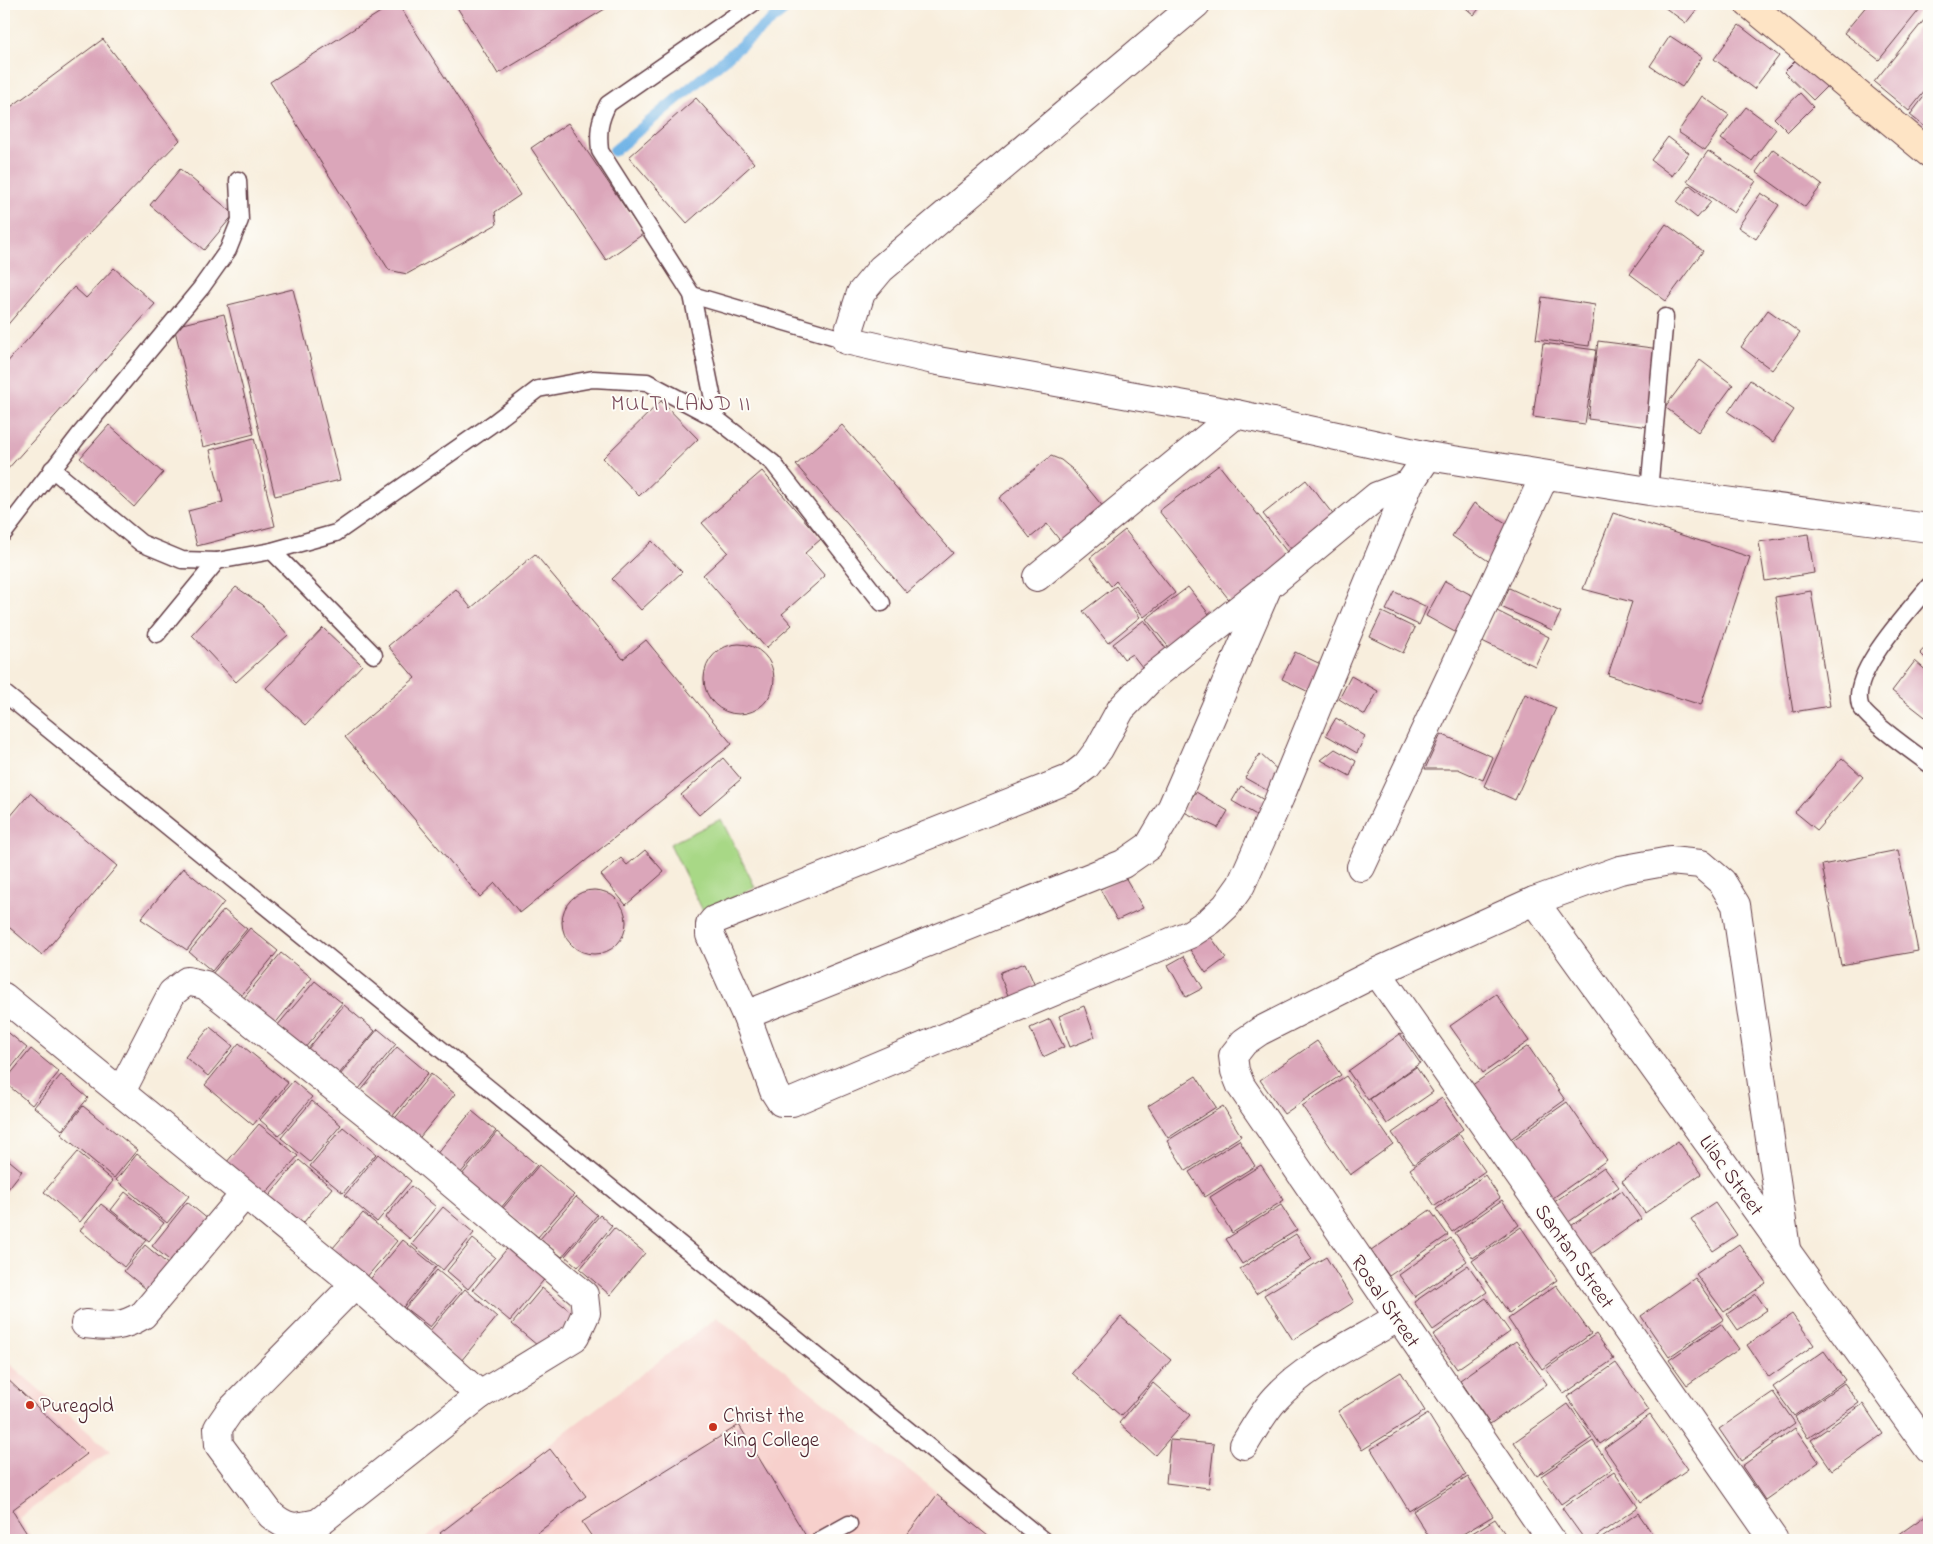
<svg xmlns="http://www.w3.org/2000/svg" width="1933" height="1544" font-family="'Indie Flower',sans-serif">
	<style>
		.built { fill: #f7d0cc }
		.green { fill: #a8d886; stroke: #797c58 }
		.lines { fill: none; stroke-linecap: round; stroke-linejoin: round }
		.stream { stroke: #71b4e6; stroke-width: 11 }
		.building { fill: #dba6ba }
		.lane-casing { stroke: #643e46; stroke-width: 19 }
		.street-casing { stroke: #643e46; stroke-width: 30 }
		.secondary-casing { stroke: #643e46; stroke-width: 30 }
		.lane { stroke: #fff; stroke-width: 16 }
		.street { stroke: #fff; stroke-width: 28 }
		.secondary { stroke: #fee4c5; stroke-width: 28 }
		.poi-dot { fill: #c8321e; stroke: #fdfcf7; stroke-width: 2 }
		.labels { text-anchor: middle; stroke-width: 4; stroke-linejoin: round; paint-order: stroke }
		.street-label { font-size: 21px; fill: #4a1f2b; stroke: #fdfcf7 }
		.poi-label { font-size: 21px; fill: #4a1f2b; stroke: #fdfcf7; text-anchor: start }
		.neighbourhood-label { font-size: 22px; letter-spacing: 1px; fill: #7d4e5d; stroke: #fdfcf7 }
	</style>
	<rect width="100%" height="100%" fill="#fdfcf7"/>
	<filter id="ink" filterUnits="userSpaceOnUse"><feTurbulence type="fractalNoise" baseFrequency=".02" numOctaves="2"/><feDisplacementMap in="SourceGraphic" scale="10" xChannelSelector="R" yChannelSelector="G"/><feConvolveMatrix kernelMatrix="1 2 1 2 8 2 1 2 1" color-interpolation-filters="sRGB"/></filter>
	<filter id="wash" filterUnits="userSpaceOnUse"><feTurbulence type="fractalNoise" baseFrequency=".0096" numOctaves="4" result="noise"/><feDisplacementMap in="SourceGraphic" scale="20" xChannelSelector="R" yChannelSelector="G"/><feGaussianBlur stdDeviation="1.12" result="paint"/><feColorMatrix in="noise" values="0 0 0 0 0 0 0 0 0 0 0 0 0 0 0 0 0 1.4 0 .05"/><feComposite in="paint" operator="in"/></filter>
	<g filter="url(#wash)">
		<rect width="100%" height="100%" fill="#f8eedd"/>
		<g class="built">
			<path d="M717,1317L997,1540H426L425,1538Z"/>
			<path d="M4,1359L110,1451L19,1518L33,1540H4Z"/>
		</g>
		<path class="green" d="M721,819L755,887L704,913L670,844Z"/>
		<g class="lines">
			<path class="stream" d="M614,151L791,4"/>
		</g>
		<g id="blocks">
			<g class="building">
				<path d="M393,4H398L520,195L495,212L497,224L407,274L389,270L270,82Z"/>
				<path d="M455,4H613L498,74Z"/>
				<path d="M1461,4H1483L1474,15Z"/>
				<path d="M1666,4H1701L1686,23L1664,7Z"/>
				<path d="M1868,4H1924L1879,60L1844,33Z"/>
				<path d="M1929,14V86L1909,111L1874,82Z"/>
				<path d="M1739,25L1779,56L1754,89L1714,59Z"/>
				<path d="M1670,36L1702,57L1682,87L1650,66Z"/>
				<path d="M103,39L180,140L56,268L4,329V112Z"/>
				<path d="M1798,58L1827,86L1813,100L1784,72Z"/>
				<path d="M1929,90V130L1910,115Z"/>
				<path d="M1800,93L1813,107L1788,132L1774,118Z"/>
				<path d="M1702,96L1729,115L1705,150L1678,132Z"/>
				<path d="M696,98L754,163L687,223L629,157Z"/>
				<path d="M1746,107L1776,129L1752,161L1721,139Z"/>
				<path d="M568,123L643,234L606,260L531,148Z"/>
				<path d="M1668,137L1689,153L1672,176L1651,160Z"/>
				<path d="M1773,149L1822,185L1805,207L1756,172Z"/>
				<path d="M1708,151L1756,181L1734,213L1687,181Z"/>
				<path d="M180,169L234,214L204,250L150,205Z"/>
				<path d="M1690,185L1711,202L1697,218L1677,202Z"/>
				<path d="M1761,193L1779,205L1756,239L1738,227Z"/>
				<path d="M1666,224L1703,251L1666,301L1630,274Z"/>
				<path d="M114,268L155,304L6,471L4,469V366L74,287L86,298Z"/>
				<path d="M293,289L340,480L275,496L228,305Z"/>
				<path d="M1542,297L1595,305L1589,346L1536,339Z"/>
				<path d="M1768,310L1800,333L1772,370L1741,347Z"/>
				<path d="M224,314L254,434L203,447L174,326Z"/>
				<path d="M1598,341L1660,349L1649,427L1588,419Z"/>
				<path d="M1543,343L1596,350L1585,424L1533,417Z"/>
				<path d="M1700,360L1733,385L1698,432L1665,407Z"/>
				<path d="M1750,380L1794,410L1773,442L1728,412Z"/>
				<path d="M661,401L698,439L639,496L603,458Z"/>
				<path d="M109,425L163,473L134,507L80,458Z"/>
				<path d="M842,425L953,553L907,593L796,465Z"/>
				<path d="M254,438L275,526L197,546L188,511L223,502L210,450Z"/>
				<path d="M1051,456L1061,460L1072,469L1109,514L1066,548L1047,524L1030,538L999,498Z"/>
				<path d="M1219,465L1294,561L1235,607L1159,511Z"/>
				<path d="M762,471L821,539L805,553L825,576L782,614L792,625L766,648L703,575L728,552L702,523Z"/>
				<path d="M1306,480L1339,522L1296,555L1263,514Z"/>
				<path d="M1474,503L1517,530L1494,565L1452,536Z"/>
				<path d="M1613,513L1750,557L1701,705L1608,675L1632,602L1583,589Z"/>
				<path d="M1125,530L1175,593L1144,617L1116,581L1111,586L1090,558Z"/>
				<path d="M1808,534L1814,573L1765,581L1759,542Z"/>
				<path d="M652,541L682,572L641,610L612,579Z"/>
				<path d="M535,554L623,659L646,640L732,744L520,913L495,883L480,897L345,737L415,678L388,646L456,589L471,608Z"/>
				<path d="M1445,581L1481,600L1462,636L1426,616Z"/>
				<path d="M1116,586L1140,617L1108,643L1083,611Z"/>
				<path d="M236,587L262,605L288,635L236,682L192,635Z"/>
				<path d="M1188,587L1212,618L1171,650L1146,619Z"/>
				<path d="M1509,588L1561,612L1552,630L1501,607Z"/>
				<path d="M1811,591L1830,706L1793,712L1775,597Z"/>
				<path d="M1395,592L1427,607L1419,625L1386,610Z"/>
				<path d="M1497,611L1549,637L1535,666L1482,641Z"/>
				<path d="M1382,612L1415,628L1403,653L1370,637Z"/>
				<path d="M1144,620L1173,658L1149,676L1132,654L1124,659L1113,644Z"/>
				<path d="M323,628L362,665L306,725L266,688Z"/>
				<path d="M1929,643V662L1920,653Z"/>
				<circle cx="739" cy="679" r="35"/>
				<path d="M1295,652L1329,668L1315,695L1282,679Z"/>
				<path d="M1915,661L1929,673V720L1892,691Z"/>
				<path d="M1351,676L1378,691L1365,715L1339,699Z"/>
				<path d="M1525,694L1556,708L1515,800L1484,786Z"/>
				<path d="M1336,718L1365,736L1357,753L1326,735Z"/>
				<path d="M1441,734L1493,757L1483,780L1458,769H1425Z"/>
				<path d="M1335,749L1356,761L1350,776L1321,760Z"/>
				<path d="M1260,754L1282,774L1279,797L1245,778Z"/>
				<path d="M723,758L741,779L699,815L681,795Z"/>
				<path d="M1842,758L1863,777L1817,830L1795,812Z"/>
				<path d="M1241,786L1269,803L1260,817L1232,801Z"/>
				<path d="M1196,792L1228,811L1218,828L1186,813L1183,809Z"/>
				<path d="M30,793L117,866L42,955L4,923V824Z"/>
				<path d="M645,850L664,872L626,905L601,875L621,858L627,865Z"/>
				<path d="M1898,850L1918,951L1841,965L1822,865Z"/>
				<path d="M183,868L224,902L187,950L141,919Z"/>
				<path d="M1125,877L1143,908L1117,920L1100,889Z"/>
				<circle cx="594" cy="922" r="32"/>
				<path d="M224,910L247,929L212,971L189,952Z"/>
				<path d="M250,928L278,951L240,997L212,974Z"/>
				<path d="M1208,933L1226,958L1206,973L1188,947Z"/>
				<path d="M281,953L312,978L274,1025L243,999Z"/>
				<path d="M1184,956L1203,988L1186,997L1168,965Z"/>
				<path d="M1025,963L1038,993L1012,1005L1000,976L1001,972Z"/>
				<path d="M315,981L342,1003L304,1049L277,1026Z"/>
				<path d="M1496,994L1529,1041L1483,1073L1450,1026Z"/>
				<path d="M344,1005L375,1031L339,1074L308,1049Z"/>
				<path d="M1084,1006L1095,1037L1070,1047L1059,1016Z"/>
				<path d="M1050,1019L1064,1047L1043,1057L1030,1028Z"/>
				<path d="M210,1027L233,1046L208,1076L185,1057Z"/>
				<path d="M4,1029L27,1048L4,1077Z"/>
				<path d="M378,1029L396,1044L358,1090L340,1075Z"/>
				<path d="M1400,1034L1420,1063L1368,1100L1348,1071Z"/>
				<path d="M1317,1041L1341,1075L1284,1114L1260,1080Z"/>
				<path d="M239,1043L288,1083L253,1125L205,1085Z"/>
				<path d="M1528,1046L1565,1100L1509,1140L1471,1086Z"/>
				<path d="M397,1047L428,1073L391,1118L360,1092Z"/>
				<path d="M31,1049L59,1072L32,1105L4,1082Z"/>
				<path d="M1416,1067L1433,1092L1387,1124L1370,1099Z"/>
				<path d="M431,1074L455,1094L416,1142L392,1122Z"/>
				<path d="M61,1075L88,1098L62,1130L34,1107Z"/>
				<path d="M1196,1076L1216,1107L1168,1138L1148,1106Z"/>
				<path d="M1346,1076L1393,1144L1350,1175L1302,1106Z"/>
				<path d="M293,1081L312,1097L279,1136L260,1120Z"/>
				<path d="M1442,1098L1463,1129L1414,1164L1392,1133Z"/>
				<path d="M312,1101L341,1125L310,1162L281,1138Z"/>
				<path d="M1567,1102L1607,1160L1550,1200L1510,1142Z"/>
				<path d="M83,1106L137,1150L114,1178L61,1134Z"/>
				<path d="M1223,1106L1241,1136L1186,1171L1167,1141Z"/>
				<path d="M472,1111L496,1131L459,1175L435,1156Z"/>
				<path d="M259,1124L298,1156L264,1195L226,1163Z"/>
				<path d="M343,1127L376,1154L343,1193L310,1166Z"/>
				<path d="M497,1132L537,1165L500,1209L461,1176Z"/>
				<path d="M1459,1134L1485,1171L1435,1206L1410,1169Z"/>
				<path d="M1239,1140L1255,1166L1205,1197L1189,1172Z"/>
				<path d="M1678,1141L1701,1174L1645,1213L1622,1181Z"/>
				<path d="M78,1152L113,1181L80,1222L44,1192Z"/>
				<path d="M137,1154L189,1196L167,1223L116,1180Z"/>
				<path d="M378,1154L411,1181L377,1222L345,1195Z"/>
				<path d="M4,1156L22,1171L4,1194Z"/>
				<path d="M299,1160L332,1188L299,1228L266,1200Z"/>
				<path d="M539,1165L574,1195L538,1237L503,1208Z"/>
				<path d="M1261,1165L1284,1200L1232,1233L1210,1197Z"/>
				<path d="M1604,1167L1619,1187L1567,1223L1553,1203Z"/>
				<path d="M1485,1175L1500,1198L1452,1232L1436,1209Z"/>
				<path d="M411,1186L436,1207L410,1239L385,1218Z"/>
				<path d="M1622,1191L1641,1219L1588,1256L1568,1228Z"/>
				<path d="M125,1192L164,1223L149,1241L111,1210Z"/>
				<path d="M576,1197L597,1215L562,1257L540,1239Z"/>
				<path d="M1502,1200L1519,1225L1473,1258L1455,1233Z"/>
				<path d="M187,1202L215,1225L179,1268L152,1246Z"/>
				<path d="M1715,1203L1737,1235L1713,1251L1691,1219Z"/>
				<path d="M101,1204L146,1240L124,1267L80,1230Z"/>
				<path d="M1281,1205L1297,1230L1242,1264L1226,1239Z"/>
				<path d="M443,1207L474,1233L443,1270L412,1244Z"/>
				<path d="M1430,1210L1448,1235L1389,1276L1371,1251Z"/>
				<path d="M363,1213L397,1241L366,1278L332,1249Z"/>
				<path d="M600,1215L612,1226L578,1267L565,1256Z"/>
				<path d="M1521,1227L1557,1280L1509,1313L1472,1261Z"/>
				<path d="M614,1228L645,1253L610,1295L580,1269Z"/>
				<path d="M1296,1234L1312,1259L1256,1294L1240,1269Z"/>
				<path d="M1451,1238L1467,1261L1415,1297L1399,1275Z"/>
				<path d="M473,1239L495,1257L468,1289L447,1271Z"/>
				<path d="M403,1240L436,1267L400,1311L367,1283Z"/>
				<path d="M1739,1244L1766,1283L1724,1312L1696,1274Z"/>
				<path d="M145,1245L177,1272L156,1297L124,1271Z"/>
				<path d="M510,1245L547,1276L510,1321L473,1290Z"/>
				<path d="M1326,1257L1354,1302L1293,1340L1264,1295Z"/>
				<path d="M1468,1265L1487,1292L1433,1330L1414,1302Z"/>
				<path d="M437,1270L461,1290L430,1327L405,1308Z"/>
				<path d="M1695,1278L1724,1319L1669,1357L1641,1316Z"/>
				<path d="M1556,1285L1591,1334L1542,1369L1508,1319Z"/>
				<path d="M542,1288L575,1315L544,1351L512,1324Z"/>
				<path d="M465,1289L497,1317L461,1361L428,1333Z"/>
				<path d="M1756,1294L1767,1310L1738,1330L1727,1314Z"/>
				<path d="M1486,1298L1510,1332L1457,1369L1433,1335Z"/>
				<path d="M1792,1314L1814,1345L1769,1377L1747,1345Z"/>
				<path d="M1121,1317L1171,1360L1121,1416L1072,1373Z"/>
				<path d="M1721,1324L1739,1349L1687,1385L1669,1360Z"/>
				<path d="M1596,1334L1614,1359L1564,1394L1546,1369Z"/>
				<path d="M1516,1341L1547,1384L1490,1424L1460,1380Z"/>
				<path d="M1824,1351L1845,1380L1794,1416L1773,1387Z"/>
				<path d="M1616,1363L1649,1410L1600,1444L1567,1397Z"/>
				<path d="M1401,1372L1425,1411L1362,1450L1338,1411Z"/>
				<path d="M4,1376L87,1454L12,1510L31,1540H4Z"/>
				<path d="M1153,1383L1190,1415L1155,1455L1119,1423Z"/>
				<path d="M1844,1383L1859,1403L1808,1438L1795,1417Z"/>
				<path d="M1773,1392L1795,1423L1741,1461L1719,1429Z"/>
				<path d="M1568,1404L1592,1438L1537,1476L1514,1442Z"/>
				<path d="M1863,1404L1883,1434L1832,1470L1811,1440Z"/>
				<path d="M1428,1414L1466,1475L1409,1511L1371,1449Z"/>
				<path d="M1650,1415L1688,1469L1641,1502L1604,1448Z"/>
				<path d="M739,1425L806,1536L799,1540H594L582,1522Z"/>
				<path d="M1795,1428L1819,1462L1765,1500L1742,1466Z"/>
				<path d="M1170,1440L1214,1444L1209,1488L1166,1483Z"/>
				<path d="M1593,1441L1612,1469L1561,1504L1541,1476Z"/>
				<path d="M550,1449L586,1496L528,1540H446L440,1533Z"/>
				<path d="M1614,1472L1638,1507L1591,1540H1585L1562,1508Z"/>
				<path d="M1468,1477L1493,1516L1453,1540H1431L1413,1511Z"/>
				<path d="M937,1495L993,1540H903Z"/>
				<path d="M1638,1513L1657,1540H1599Z"/>
				<path d="M1929,1513V1540H1891Z"/>
				<path d="M1495,1519L1509,1540H1461Z"/>
			</g>
		</g>
	</g>
	<g filter="url(#ink)">
		<use href="#blocks" fill-opacity="0" stroke="#643e46" stroke-width="1"/>
		<g class="lines">
			<g class="lane-casing">
				<g id="lane">
					<path d="M692,295L846,340"/>
					<path d="M717,419L692,295L600,151C598,132 599,121 608,104L752,4"/>
					<path d="M52,469L141,543L182,560L217,561L272,551L336,533L492,424L538,389L593,379L647,382L717,419L773,463L882,603"/>
					<path d="M1649,491L1665,317"/>
					<path d="M4,533L80,434L201,288L228,250L240,220L238,180"/>
					<path d="M272,551L374,655"/>
					<path d="M1929,586C1909,611 1850,672 1860,705C1864,718 1916,754 1929,764"/>
					<path d="M157,634L217,561"/>
					<path d="M4,693L1043,1540"/>
					<path d="M820,1540L849,1524"/>
				</g>
			</g>
			<g class="street-casing">
				<g id="street">
					<path d="M1196,4L881,269L861,293L846,340L938,361L1236,414L1428,456L1649,491L1929,528"/>
					<path d="M1409,484L1377,496L1267,587L1149,680L1121,709L1099,749L1086,766L1069,779L714,920L710,925V935L746,1015L774,1091L781,1102H792L1190,934L1210,921L1226,906L1241,885L1280,797L1409,484L1428,456"/>
					<path d="M1037,577L1236,414"/>
					<path d="M1361,867L1545,475"/>
					<path d="M1534,901L1929,1449"/>
					<path d="M1377,972L1774,1540"/>
					<path d="M4,997L355,1284L480,1395"/>
					<path d="M746,1015L1123,864L1149,846L1172,807L1266,591"/>
					<path d="M121,1092L172,993L187,981L205,985L398,1138L584,1295L586,1313L575,1337L480,1395L318,1523C295,1528 289,1530 271,1515L219,1445L218,1428L229,1412L355,1284"/>
					<path d="M85,1324C111,1327 121,1328 143,1315L244,1195"/>
					<path d="M1244,1445C1254,1429 1263,1412 1276,1398C1307,1364 1358,1342 1397,1318"/>
					<path d="M1551,1540L1241,1086L1235,1071L1233,1056L1244,1042L1260,1031L1377,972L1534,901L1620,870L1670,861L1701,864L1722,882L1736,905L1786,1249"/>
				</g>
			</g>
			<g class="secondary-casing">
				<path id="secondary" d="M1749,4L1929,153"/>
			</g>
			<use href="#lane" class="lane"/>
			<use href="#street" class="street"/>
			<use href="#secondary" class="secondary"/>
		</g>
	</g>
	<g class="poi-dot">
		<circle cx="30" cy="1405" r="5"/>
		<circle cx="713" cy="1427" r="5"/>
	</g>
	<g class="labels">
		<g class="street-label">
			<text transform="translate(1732 1175) rotate(54)" y="7">Lilac Street</text>
			<text transform="translate(1575 1256) rotate(55)" y="7">Santan Street</text>
			<text transform="translate(1386 1301) rotate(56)" y="7">Rosal Street</text>
		</g>
		<g class="poi-label">
			<text x="40" y="1412">Puregold</text>
			<text x="723" y="1422">Christ the<tspan x="723" dy="24">King College</tspan></text>
		</g>
		<g class="neighbourhood-label">
			<text x="681" y="410">MULTI LAND II</text>
		</g>
	</g>
	<rect width="1933" height="1544" fill="none" stroke="#fdfcf7" stroke-width="20"/>
</svg>
